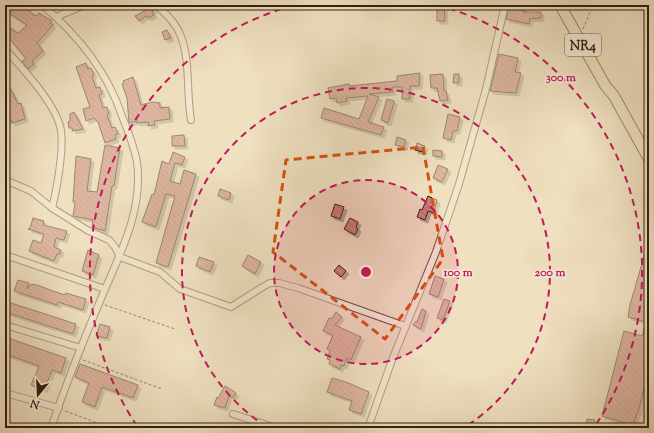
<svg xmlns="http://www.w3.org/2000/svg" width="654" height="433" font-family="'Sorts Mill Goudy',serif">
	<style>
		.building { fill: url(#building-back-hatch); stroke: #311e12; filter: url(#shadow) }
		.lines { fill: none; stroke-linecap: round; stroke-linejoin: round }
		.minor-casing { stroke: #604e3e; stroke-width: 8 }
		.trunk-casing { stroke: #311e12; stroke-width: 12 }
		.path { stroke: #311e12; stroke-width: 1; stroke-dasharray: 3 2; stroke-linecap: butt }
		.minor { stroke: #f5ebd6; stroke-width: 6 }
		.trunk { stroke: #efe0c0; stroke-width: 10 }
		.marked { fill: none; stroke: #d6530d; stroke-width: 3; stroke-dasharray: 8 5; stroke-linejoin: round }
		.ring { fill: none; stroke: #c2185b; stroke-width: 2; stroke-dasharray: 7 5 }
		.labels { text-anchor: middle; stroke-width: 3; stroke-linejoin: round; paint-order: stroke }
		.shield { fill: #f5ebd6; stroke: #6c5c4d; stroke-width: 1 }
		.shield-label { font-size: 13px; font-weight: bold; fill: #311e12 }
		.centre { fill: #c2185b; stroke: #f5ebd6; stroke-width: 2 }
		.ring-label { font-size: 12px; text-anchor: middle; font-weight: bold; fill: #c2185b; stroke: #f5ebd6; stroke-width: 3; stroke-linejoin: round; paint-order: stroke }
	</style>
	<defs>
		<pattern id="building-back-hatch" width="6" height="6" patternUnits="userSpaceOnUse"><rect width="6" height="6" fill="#cb827a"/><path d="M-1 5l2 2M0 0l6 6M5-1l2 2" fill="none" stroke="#a56a63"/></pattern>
		<filter id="shadow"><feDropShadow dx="3" dy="3" stdDeviation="0" flood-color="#0004"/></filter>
	</defs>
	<rect width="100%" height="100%" fill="#efe0c0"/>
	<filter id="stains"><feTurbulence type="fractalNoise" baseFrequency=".005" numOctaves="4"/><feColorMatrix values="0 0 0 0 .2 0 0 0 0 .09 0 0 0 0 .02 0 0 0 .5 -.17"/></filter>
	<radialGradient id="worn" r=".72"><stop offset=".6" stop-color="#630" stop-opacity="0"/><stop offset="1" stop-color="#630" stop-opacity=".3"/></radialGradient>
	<g class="building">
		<path d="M5,5H25L29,7L27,10L36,16L39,13L52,21L50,23L53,25L37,43L43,51L32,61L34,64L28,69L22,61L26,59L5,33V24L18,33L27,25L7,12Z"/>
		<path d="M437,5H444L445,21H437Z"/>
		<path d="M521,5H524L523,12H541V18L530,19L529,24L506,19L509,6Z"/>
		<path d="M152,7L154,10L152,11L154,15L148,18L146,16L139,21L135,16Z"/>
		<path d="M167,30L171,38L165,40L162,32Z"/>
		<path d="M499,54L518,58L515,72L521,73L516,93L490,91Z"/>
		<path d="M86,63L88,69L91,68L94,75L92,76L96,88L100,87L102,94L99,95L103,108L107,107L109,114L107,115L112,128L115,127L118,134L115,135L116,139L105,143L98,122L94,118L86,121L83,109L90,107L76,67Z"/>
		<path d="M420,73L419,86H410V99H402V87H392L393,92L369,94L379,97L368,122L384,127L381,135L321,118L324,108L359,119L368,96L346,98L347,101L337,103L336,98L330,99L328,88L349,84V86L397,81V76Z"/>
		<path d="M443,74L444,91H446L448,100L440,101L437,88H431L430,75Z"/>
		<path d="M454,74H459V83H453Z"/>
		<path d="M133,77L141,105L152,102L160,103V108L169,107L170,119L154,121L155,125L148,126L149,122L137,123V121L129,123L127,98L122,84L124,83L123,81Z"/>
		<path d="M5,87L11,89L18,104L21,103L25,119L12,123L11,120L6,122Z"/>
		<path d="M387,99L394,101V103L388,123L381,120Z"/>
		<path d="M74,112L83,129L73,131L72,128H69L68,122L70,121V114Z"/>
		<path d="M448,114L460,117L457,131H453L451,140L443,138Z"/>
		<path d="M184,135L185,146H172V136Z"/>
		<path d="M397,137L406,140L404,147L395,145Z"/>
		<path d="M417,143L425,146L423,152L415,150Z"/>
		<path d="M105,145L120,148L114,186H112L105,231L92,227L93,220L73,216L75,203L73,202L76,156L91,159L87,191L97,192Z"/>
		<path d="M433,150L442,151V157L433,156Z"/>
		<path d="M173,152L185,157L182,165L175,163L170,181L180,184L184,170L196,174L168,267L156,263L175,196L166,194L156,227L142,222L152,194L154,195L162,161L169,164Z"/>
		<path d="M438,165L448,169L442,182L433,178Z"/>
		<path d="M220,189L231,193L229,200L218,196Z"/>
		<path d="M428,196L437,200L434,213L428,211L425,220L417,217L420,209L422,210Z"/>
		<path d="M335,204L344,207L340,219L331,216Z"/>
		<path d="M33,218L44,221L43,225L67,231L64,240L56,238L54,247L61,250L60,254H57L54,261L29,251L33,240L41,243L44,234L28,229L30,228Z"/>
		<path d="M350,218L358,222L356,227L358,229L355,235L344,229Z"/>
		<path d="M88,250L99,255L93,275L82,271Z"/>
		<path d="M645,253L649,254V368L638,413H637L633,425L602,416L624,331L642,336L646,322L628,317L630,305Z"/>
		<path d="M248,255L261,262L255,274L242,266Z"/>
		<path d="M199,257L214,262L210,272L196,266Z"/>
		<path d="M339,265L346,271L341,277L334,271Z"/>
		<path d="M435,276L444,279L438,297L429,294Z"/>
		<path d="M18,280L29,283L27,289L31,284L37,285L53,291L65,295L66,293L86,299L83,310L58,302L57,305L14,291Z"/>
		<path d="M444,299L450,301L443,320L437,318Z"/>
		<path d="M8,302L76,324L73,334L5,312Z"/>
		<path d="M422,309L426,311L421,329L413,325L416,321L417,322Z"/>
		<path d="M336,312L342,317L335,325L361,337L351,360L347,358L344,366L341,365L340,369L329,364L330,360L327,359L330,351L327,349L333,335L323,331L329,318L331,319Z"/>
		<path d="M100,324L110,327L107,338L96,336Z"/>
		<path d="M5,337L66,358L61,373L52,370L44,390L31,385L39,366L5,354Z"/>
		<path d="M80,364L138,385L133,398L102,387L95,407L82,402L89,383L75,377Z"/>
		<path d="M332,378L346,382L369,392L361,414L349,410L352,401L327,392Z"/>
		<path d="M225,386L236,393L233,398L229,396L225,408L214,405L217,397L218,398Z"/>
		<path d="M587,419L595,420L593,428H586Z"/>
	</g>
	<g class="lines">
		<g class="minor-casing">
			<g id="minor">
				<path d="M42,5C78,35 107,71 122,116C128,131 134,146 137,162C144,214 116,261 98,306C81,346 65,387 51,428"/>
				<path d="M156,5C165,13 175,22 180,34C191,60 186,92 191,120"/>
				<path d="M56,17L85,5"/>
				<path d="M5,49C23,69 53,101 60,126C65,144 57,189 52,208"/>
				<path d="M5,180L31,191L52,208L87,230L109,240L115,247L120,257L160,272L180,289L231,307L261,288L270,283H279L298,288L405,326"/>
				<path d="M5,255L105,289"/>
				<path d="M5,325L81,348"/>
				<path d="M5,393L59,408"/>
				<path d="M233,414L276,428"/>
				<path d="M368,428L392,360L436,252L459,184L486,89L505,5"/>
			</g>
		</g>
		<g class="trunk-casing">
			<path id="trunk" d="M560,5L605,85L614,96L649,159"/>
		</g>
		<g class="path">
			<path d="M583,29L593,5"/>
			<path d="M105,305L175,329"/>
			<path d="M83,360L162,389"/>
			<path d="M65,411L111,428"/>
		</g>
		<use href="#minor" class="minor"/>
		<use href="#trunk" class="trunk"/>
	</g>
	<path d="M0 0H654V433H0ZM423,147L443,259L385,339L273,252L286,160Z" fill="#efe0c0" fill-opacity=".55" fill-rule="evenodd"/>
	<path class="marked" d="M423,147L443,259L385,339L273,252L286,160Z"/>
	<circle cx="366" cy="272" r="92" fill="#c2185b" fill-opacity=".12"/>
	<g class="ring">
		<circle cx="366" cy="272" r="92"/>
		<path d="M267 427A184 184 0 1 1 465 427"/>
		<path d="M137 426A276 276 0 0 1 295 5M437 5A276 276 0 0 1 595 426"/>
	</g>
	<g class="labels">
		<rect class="shield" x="565" y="34" width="36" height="22" rx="3"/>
		<g class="shield-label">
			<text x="583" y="50">NR4</text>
		</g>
	</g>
	<circle cx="366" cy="272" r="6" class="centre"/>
	<g class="ring-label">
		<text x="561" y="81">300 m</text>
		<text x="458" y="276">100 m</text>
		<text x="550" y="276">200 m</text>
	</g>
	<rect width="654" height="433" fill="none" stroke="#efe0c0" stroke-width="20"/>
	<rect x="6" y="6" width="642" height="421" fill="none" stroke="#311e12" stroke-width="2"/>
	<rect x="10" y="10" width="634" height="413" fill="none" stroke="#311e12"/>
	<g transform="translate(38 395) rotate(198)" stroke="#f5ebd6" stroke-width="3" paint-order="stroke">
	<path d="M0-3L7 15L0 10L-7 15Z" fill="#311e12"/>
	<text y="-6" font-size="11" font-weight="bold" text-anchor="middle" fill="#311e12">N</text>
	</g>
	<rect width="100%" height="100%" filter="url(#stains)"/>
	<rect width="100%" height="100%" fill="url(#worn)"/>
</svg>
